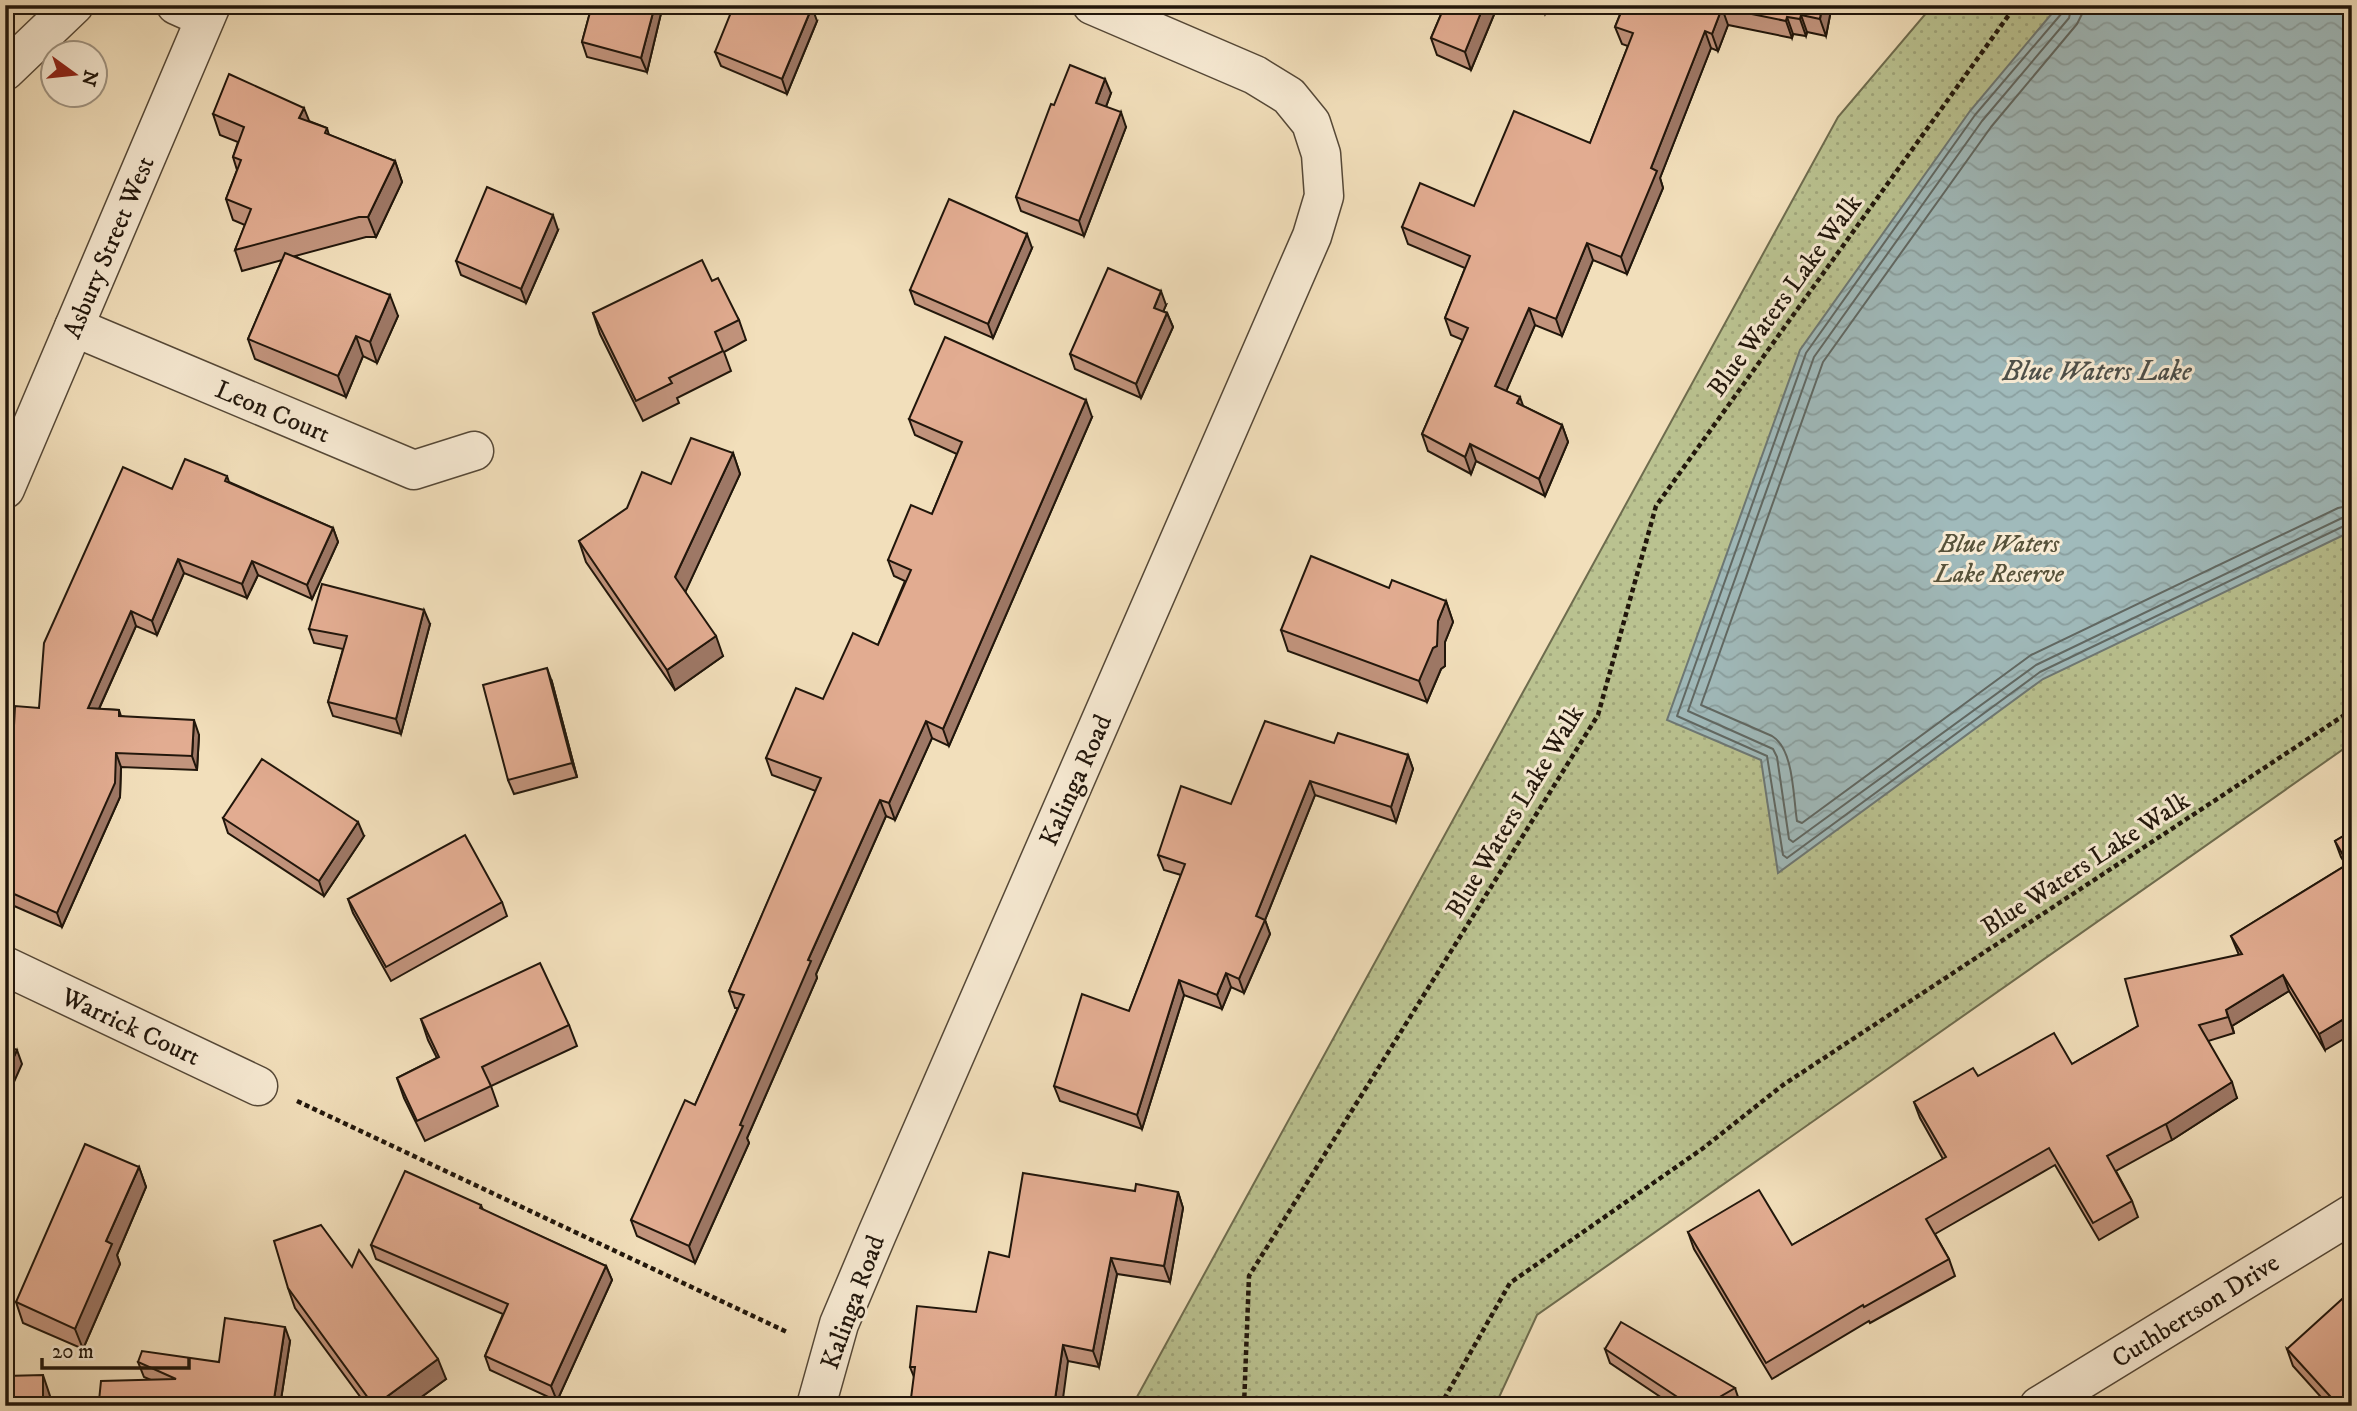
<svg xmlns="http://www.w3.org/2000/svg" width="2357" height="1411" font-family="'IM FELL DW Pica',serif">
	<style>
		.grass { fill: url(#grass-dots); stroke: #6e6c4e; stroke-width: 2 }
		.water { fill: url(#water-waves); stroke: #6d7875; stroke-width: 2 }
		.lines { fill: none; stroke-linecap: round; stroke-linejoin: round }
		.shore { stroke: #606863; stroke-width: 2 }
		.minor-casing { stroke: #554837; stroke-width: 41 }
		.path { stroke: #21160b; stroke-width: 4.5; stroke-dasharray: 5 3.5; stroke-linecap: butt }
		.minor { stroke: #f7ead3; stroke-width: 38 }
		.wall { fill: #c2947d; stroke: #21160b; stroke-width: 2 }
		.shaded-wall { fill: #9e7866; stroke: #21160b; stroke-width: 2 }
		.building { fill: #e2ac91; stroke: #21160b; stroke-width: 2 }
		.labels { text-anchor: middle; stroke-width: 6; stroke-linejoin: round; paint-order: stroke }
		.street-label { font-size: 26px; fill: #21160b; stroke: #f7ead3 }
		.park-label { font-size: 26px; font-style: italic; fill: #57523a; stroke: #f7ead3 }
		.water-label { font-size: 28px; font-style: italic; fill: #4d4f49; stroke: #f7ead3 }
	</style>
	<defs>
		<pattern id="grass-dots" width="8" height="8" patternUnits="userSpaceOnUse" patternTransform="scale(1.75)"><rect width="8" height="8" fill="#bac290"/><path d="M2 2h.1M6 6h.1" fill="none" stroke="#a0a67b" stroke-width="1.8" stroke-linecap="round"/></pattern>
		<pattern id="water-waves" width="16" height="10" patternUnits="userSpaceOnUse" patternTransform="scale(1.75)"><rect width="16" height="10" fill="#a0babb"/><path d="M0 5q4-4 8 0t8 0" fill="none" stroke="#8a9f9f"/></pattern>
	</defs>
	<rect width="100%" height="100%" fill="#f2dfbb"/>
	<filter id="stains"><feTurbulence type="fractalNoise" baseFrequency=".00286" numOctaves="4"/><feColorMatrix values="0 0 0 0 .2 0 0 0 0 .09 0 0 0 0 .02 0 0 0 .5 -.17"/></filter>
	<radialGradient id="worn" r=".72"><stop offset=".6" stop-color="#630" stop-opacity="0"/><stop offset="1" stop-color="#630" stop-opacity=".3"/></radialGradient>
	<path class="grass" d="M1933,5H2352V743L1537,1315L1495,1406H1132L1838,117Z"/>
	<path class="water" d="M2059,5H2352V531L2043,679L1778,873L1761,760L1667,720L1800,350L1970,111Z"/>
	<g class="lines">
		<g class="shore">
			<path d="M2063,5L2062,13L1975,115L1806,353L1677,716L1767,756L1783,855L1787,858L2040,672L2346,525H2352"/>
			<path d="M2072,5L2069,18L1982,121L1814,357L1688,711L1773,749L1777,757L1789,839L1793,842L2036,665L2342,518L2352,516"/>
			<path d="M2083,5L2082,14L2077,24L1991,127L1823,362L1701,705L1772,736C1794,749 1793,796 1797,821L1802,823L2031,655L2338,508L2352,505"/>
		</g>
		<g class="minor-casing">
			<g id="minor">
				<path d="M176,5L205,18"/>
				<path d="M5,71L74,5"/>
				<path d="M74,327L414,470L474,451"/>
				<path d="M5,489L211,5"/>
				<path d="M5,966L258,1086"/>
				<path d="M816,1406L839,1324L877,1234L1312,236L1324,196L1321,154L1311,123L1289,96L1255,75L1092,5"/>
				<path d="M2039,1406L2352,1214"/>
			</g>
		</g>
		<g class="path">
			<path d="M297,1101L789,1333"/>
			<path d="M1244,1406L1249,1276L1598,715L1656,506L2016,5"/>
			<path d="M1440,1406L1510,1283L1702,1149L1783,1085L2352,710"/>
		</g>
		<use href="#minor" class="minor"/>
	</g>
	<g class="wall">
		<path d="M592,5H663L647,72L587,57L582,42Z"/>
		<path d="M1445,5H1498L1471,70L1437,55L1431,38Z"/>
		<path d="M1526,5H1549L1545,14Z"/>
		<path d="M1624,5H1832L1826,36L1807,32L1806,36L1793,34L1792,38L1728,25L1718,51L1711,48L1660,178L1663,188L1627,274L1593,260L1562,336L1535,325L1506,391L1523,406L1562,425L1568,442L1545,496L1476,461L1471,474L1428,451L1422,434L1463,340L1451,335L1445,318L1465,268L1408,244L1402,227L1474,206L1590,143L1628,46L1622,44L1615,27Z"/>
		<path d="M817,21L787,94L721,66L715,52Z"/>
		<path d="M1111,93L1106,107L1126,127L1084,236L1021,211L1016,197L1054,105Z"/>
		<path d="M213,114L309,121L327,128L329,135L395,161L402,182L376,237H366L295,256L398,316L377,363L363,356L346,397L255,359L248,339L282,260L242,271L235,250L245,225L233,220L226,199L237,170L233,157L238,142L220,135Z"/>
		<path d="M558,230L526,303L461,275L456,261Z"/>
		<path d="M1032,248L993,338L915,304L910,290Z"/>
		<path d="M712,281L739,320L746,340L724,352L731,371L677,398L679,403L643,421L600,334L593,313Z"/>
		<path d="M1166,305L1163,311L1167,313L1173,327L1141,398L1075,369L1070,354Z"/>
		<path d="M1092,417L949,746L932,738L895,820L886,816L816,974L817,978L747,1138L749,1143L695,1263L637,1236L631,1220L695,1105L738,1008H735L729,991L816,791L772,775L766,758L878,645L905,581L894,576L888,560L932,514L957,454L915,435L909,419Z"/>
		<path d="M733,453L740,474L685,592L723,656L675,690L586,562L579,541L671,484Z"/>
		<path d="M227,476L229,482L333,528L338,542L312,599L258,575L247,598L184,573L157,635L136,626L99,709L119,710L121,716L199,735L197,770L121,767L120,797L62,927L5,902V800L10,802L39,708L172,489Z"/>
		<path d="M1389,588L1446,601L1453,622L1445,642V666L1441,669L1427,702L1288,651L1281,630Z"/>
		<path d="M430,624L401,734L333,716L328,702L343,649L314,643L309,629Z"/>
		<path d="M552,682L577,777L514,794L508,780Z"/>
		<path d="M1334,743L1408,755L1413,769L1396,822L1315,795L1265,920L1270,934L1244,993L1231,987L1222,1009L1184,995L1142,1129L1060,1101L1054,1086L1129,1011L1181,875L1164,870L1158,855L1231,804Z"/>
		<path d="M223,818L364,836L324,896L228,833Z"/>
		<path d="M2352,831L2325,1050L2289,991L2232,1026L2234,1033L2208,1041L2237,1098L2172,1140L2116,1171L2132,1201L2138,1217L2099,1240L2055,1165L1935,1234L1949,1259L1955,1276L1870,1323L1869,1321L1772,1379L1694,1249L1688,1232L1792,1245L1943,1159L1920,1118L1914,1102L1978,1076L2072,1064L2138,1026L2239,955L2231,936L2346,865L2341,857L2335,841Z"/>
		<path d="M348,899L502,902L507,916L391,981L353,913Z"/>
		<path d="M421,1019L569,1025L577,1046L491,1086L498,1106L425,1141L404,1098L397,1078L437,1058L428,1040Z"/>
		<path d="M139,1167L146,1187L117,1255L120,1264L83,1349L23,1323L16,1302Z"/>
		<path d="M1135,1191L1178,1192L1183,1208L1170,1282L1117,1274L1099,1367L1068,1361L914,1377L910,1367L976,1312L1009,1257Z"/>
		<path d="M481,1205L483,1210L606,1266L612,1280L557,1401L490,1370L485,1356L503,1314L376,1259L371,1245Z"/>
		<path d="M352,1267L446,1379L409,1406H367L295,1308L288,1288Z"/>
		<path d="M290,1341L280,1406H101L99,1401L151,1380L144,1377L138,1362H219Z"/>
		<path d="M1605,1349L1735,1388L1740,1403L1734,1406H1674L1610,1363Z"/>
		<path d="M2287,1349L2352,1406H2329L2293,1366Z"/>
	</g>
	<g class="shaded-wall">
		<path d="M655,5H663L647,72L641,58Z"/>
		<path d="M1484,5H1498L1471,70L1465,52Z"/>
		<path d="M1542,5H1549L1545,14Z"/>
		<path d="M1822,5H1832L1826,36L1820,19Z"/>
		<path d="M812,7L817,21L787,94L782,79Z"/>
		<path d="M1722,8L1728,25L1718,51L1712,34Z"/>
		<path d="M1801,15L1807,32L1806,36L1800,19Z"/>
		<path d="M1787,17L1793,34L1792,38L1786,21Z"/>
		<path d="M1705,31L1711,48L1660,178L1663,188L1627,274L1621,257L1651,168Z"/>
		<path d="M1105,79L1111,93L1102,117L1096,103Z"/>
		<path d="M304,108L312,128L299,118Z"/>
		<path d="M1121,112L1126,127L1084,236L1079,221Z"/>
		<path d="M395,161L402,182L376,237L368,217Z"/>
		<path d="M553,215L558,230L526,303L521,289Z"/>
		<path d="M1027,234L1032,248L993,338L988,324Z"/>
		<path d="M1587,243L1593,260L1562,336L1556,319Z"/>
		<path d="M1161,291L1166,305L1159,322L1154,308Z"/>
		<path d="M390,295L398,316L377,363L370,342Z"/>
		<path d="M1529,308L1535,325L1501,403L1495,386Z"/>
		<path d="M1167,313L1173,327L1141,398L1136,384Z"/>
		<path d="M356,336L363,356L346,397L338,376Z"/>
		<path d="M1520,397L1526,414L1517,403Z"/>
		<path d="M1086,400L1092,417L949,746L943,729Z"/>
		<path d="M1562,425L1568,442L1545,496L1539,479Z"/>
		<path d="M1470,444L1476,461L1471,474L1465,457Z"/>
		<path d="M733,453L740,474L683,597L675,577Z"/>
		<path d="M333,528L338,542L312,599L307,585Z"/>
		<path d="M178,559L184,573L157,635L152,621Z"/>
		<path d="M252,561L258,575L247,598L242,584Z"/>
		<path d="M1446,601L1453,622L1445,642V666L1441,669L1427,702L1419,681L1438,621Z"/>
		<path d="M424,610L430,624L401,734L396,719Z"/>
		<path d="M131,611L136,626L93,722L88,708Z"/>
		<path d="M716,636L723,656L675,690L667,670Z"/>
		<path d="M547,668L552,682L577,777L572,763Z"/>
		<path d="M194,720L199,735L197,770L192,756Z"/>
		<path d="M926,721L932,738L895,820L889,803Z"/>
		<path d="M116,753L121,767L120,797L62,927L57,913Z"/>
		<path d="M1408,755L1413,769L1396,822L1391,807Z"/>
		<path d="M1310,781L1315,795L1265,920L1270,934L1244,993L1239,979L1256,916Z"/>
		<path d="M880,800L886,816L816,974L817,978L747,1138L749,1143L695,1263L689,1246L808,960Z"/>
		<path d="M358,822L364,836L324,896L319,881Z"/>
		<path d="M1226,973L1231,987L1222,1009L1217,995Z"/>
		<path d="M2283,975L2289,991L2232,1026L2234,1033L2226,1010Z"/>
		<path d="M1179,980L1184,995L1142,1129L1137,1115Z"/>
		<path d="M2352,1014V1034L2325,1050L2319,1034Z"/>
		<path d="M17,1050L22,1064L5,1102V1076Z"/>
		<path d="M2232,1082L2237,1098L2172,1140L2166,1124Z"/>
		<path d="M139,1167L146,1187L117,1255L120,1264L83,1349L75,1329L106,1241Z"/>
		<path d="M1178,1192L1183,1208L1170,1282L1164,1266Z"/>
		<path d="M1111,1258L1117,1274L1099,1367L1093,1351Z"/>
		<path d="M606,1266L612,1280L557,1401L551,1386Z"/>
		<path d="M285,1327L290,1341L280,1406H273Z"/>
		<path d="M1063,1345L1068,1361L1062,1406H1054Z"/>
		<path d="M438,1359L446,1379L409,1406H374Z"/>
		<path d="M43,1375L50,1396V1406H43Z"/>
	</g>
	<g class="building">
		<path d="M592,5H655L641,58L582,42Z"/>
		<path d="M734,5H808L812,7L782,79L715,52Z"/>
		<path d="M1445,5H1484L1465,52L1431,38Z"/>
		<path d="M1624,5H1822L1820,19L1801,15L1800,19L1787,17L1786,21L1722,8L1712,34L1705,31L1651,168L1657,171L1621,257L1587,243L1556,319L1529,308L1495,386L1520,397L1517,403L1562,425L1539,479L1470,444L1465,457L1422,434L1468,328L1445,318L1470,256L1402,227L1420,183L1474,206L1514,111L1590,143L1633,33L1615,27Z"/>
		<path d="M1070,65L1105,79L1096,103L1121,112L1079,221L1016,197L1051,104L1054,105Z"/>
		<path d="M229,74L304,108L299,118L327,128L325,133L395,161L368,217H359L235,250L251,209L226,199L241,160L233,157L244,127L213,114Z"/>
		<path d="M487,187L553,215L521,289L456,261Z"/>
		<path d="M949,199L1027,234L988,324L910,290Z"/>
		<path d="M285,253L390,295L370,342L356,336L338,376L248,339Z"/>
		<path d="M702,260L712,281L718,278L739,320L715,332L723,351L669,378L672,383L636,401L593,313Z"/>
		<path d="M1108,268L1161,291L1154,308L1167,313L1136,384L1070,354Z"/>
		<path d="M945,337L1086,400L943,729L926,721L889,803L880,800L808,960L811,961L740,1125L743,1126L689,1246L631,1220L685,1100L695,1105L744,995L729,991L821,778L766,758L796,688L823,699L853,633L878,645L911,570L888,560L911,505L932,514L962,442L909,419Z"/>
		<path d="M691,438L733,453L675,577L716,636L667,670L579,541L627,508L642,472L671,484Z"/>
		<path d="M185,459L227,476L225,481L333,528L307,585L252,561L242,584L178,559L152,621L131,611L88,708L119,710V716L194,720L192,756L116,753L115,783L57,913L5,890V876L10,866L5,864V800L10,802L15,706L39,708L44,643L123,467L172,489Z"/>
		<path d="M1311,556L1389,588L1392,580L1446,601L1438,621L1437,646L1433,648L1419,681L1281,630Z"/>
		<path d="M322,584L424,610L396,719L328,702L347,636L309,629Z"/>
		<path d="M547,668L572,763L508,780L483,685Z"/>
		<path d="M1265,721L1334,743L1338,733L1408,755L1391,807L1310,781L1256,916L1265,920L1239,979L1226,973L1217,995L1179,980L1137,1115L1054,1086L1082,994L1129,1011L1185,864L1158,855L1181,786L1231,804Z"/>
		<path d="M262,759L358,822L319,881L223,818Z"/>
		<path d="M2352,831V1014L2319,1034L2283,975L2226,1010L2228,1017L2199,1025L2232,1082L2166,1124L2107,1156L2132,1201L2093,1223L2049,1148L1926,1219L1949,1259L1864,1307L1863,1305L1766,1363L1688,1232L1759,1190L1792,1245L1946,1157L1914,1102L1973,1068L1978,1076L2054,1033L2072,1064L2138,1026L2125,979L2242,954L2231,936L2348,864L2335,841Z"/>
		<path d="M465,835L502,902L386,967L348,899Z"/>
		<path d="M540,963L569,1025L482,1067L491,1086L417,1121L397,1078L439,1057L421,1019Z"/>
		<path d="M5,1045L17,1050L5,1076Z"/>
		<path d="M85,1144L139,1167L106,1241L112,1244L75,1329L16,1302Z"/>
		<path d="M405,1171L481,1205L480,1208L606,1266L551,1386L485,1356L508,1304L371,1245Z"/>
		<path d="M1023,1173L1135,1191L1136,1184L1178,1192L1164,1266L1111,1258L1093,1351L1063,1345L1054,1406H910L915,1367H910L917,1306L976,1312L989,1252L1009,1257Z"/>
		<path d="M321,1225L352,1267L359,1250L438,1359L374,1406L288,1288L274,1241Z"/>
		<path d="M2352,1290V1406H2339L2287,1349Z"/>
		<path d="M225,1318L285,1327L273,1406H128L99,1401L101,1381L176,1379L138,1362L142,1351L219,1362Z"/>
		<path d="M1621,1322L1735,1388L1704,1406H1691L1605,1349Z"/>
		<path d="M43,1375V1406H5V1376Z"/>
	</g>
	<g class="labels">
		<g class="street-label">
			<text transform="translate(108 247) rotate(-67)" y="9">Asbury Street West</text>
			<text transform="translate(1784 295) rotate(-54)" y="9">Blue Waters Lake Walk</text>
			<text transform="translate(273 411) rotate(23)" y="9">Leon Court</text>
			<text transform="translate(1075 780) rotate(-66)" y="9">Kalinga Road</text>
			<text transform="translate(1514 811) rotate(-59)" y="9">Blue Waters Lake Walk</text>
			<text transform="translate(2085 863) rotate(-33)" y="9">Blue Waters Lake Walk</text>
			<text transform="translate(131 1026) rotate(25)" y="9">Warrick Court</text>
			<text transform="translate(852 1302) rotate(-70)" y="9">Kalinga Road</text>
			<text transform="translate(2195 1310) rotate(-32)" y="9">Cuthbertson Drive</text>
		</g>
		<g class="park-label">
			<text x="1999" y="552">Blue Waters<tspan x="1999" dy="30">Lake Reserve</tspan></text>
		</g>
		<g class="water-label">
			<text x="2097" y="380">Blue Waters Lake</text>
		</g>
	</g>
	<rect width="2357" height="1411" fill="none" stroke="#f2dfbb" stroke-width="28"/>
	<rect x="7" y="7" width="2343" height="1397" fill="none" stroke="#21160b" stroke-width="3.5"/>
	<rect x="14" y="14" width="2329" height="1383" fill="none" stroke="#21160b" stroke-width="2"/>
	<g transform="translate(74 74) rotate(105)"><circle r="33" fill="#f7ead3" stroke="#a19583" stroke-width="2"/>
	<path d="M0-5L12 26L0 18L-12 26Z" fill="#8f2418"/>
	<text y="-10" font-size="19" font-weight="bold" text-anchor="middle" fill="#21160b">N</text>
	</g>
	<path d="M42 1358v10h147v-10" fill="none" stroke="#21160b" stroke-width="3.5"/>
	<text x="52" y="1358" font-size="21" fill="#21160b" stroke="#f7ead3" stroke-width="5" paint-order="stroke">20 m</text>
	<rect width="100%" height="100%" filter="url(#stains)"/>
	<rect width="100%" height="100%" fill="url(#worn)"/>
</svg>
